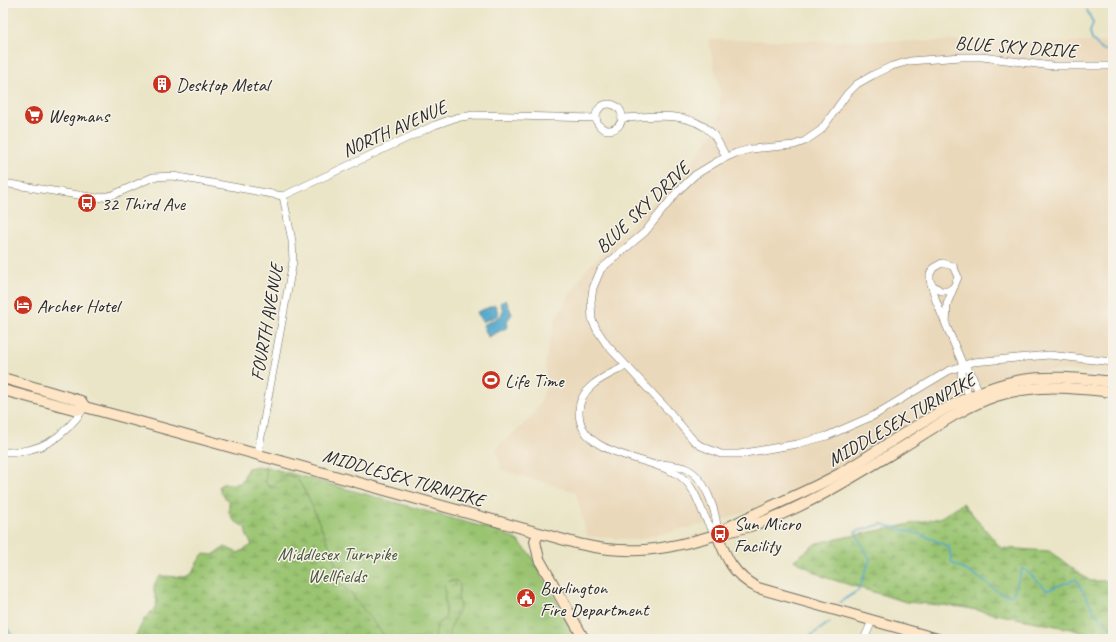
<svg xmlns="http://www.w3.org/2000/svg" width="1116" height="642" font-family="Caveat,sans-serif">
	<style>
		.built { fill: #ead8ba }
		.grass { fill: url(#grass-tufts); stroke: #62784e }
		.wetland { fill: url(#wetland-marsh); stroke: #62784e }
		.water { fill: #4ca4c9; stroke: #3c687a }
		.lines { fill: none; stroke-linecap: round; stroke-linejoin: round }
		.stream { stroke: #4ca4c9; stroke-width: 1.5 }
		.street-casing { stroke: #6e6c62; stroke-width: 8 }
		.secondary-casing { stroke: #6e6c62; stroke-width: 12 }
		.street { stroke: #fff; stroke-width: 7 }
		.secondary { stroke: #fde5c5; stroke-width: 10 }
		.labels { text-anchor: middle; stroke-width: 3; stroke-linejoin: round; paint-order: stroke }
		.street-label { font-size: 19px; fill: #2b2b2b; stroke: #f7f3e8 }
		.poi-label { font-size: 19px; fill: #2b2b2b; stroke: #f7f3e8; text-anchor: start }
		.park-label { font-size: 19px; fill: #4c5940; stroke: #f7f3e8 }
	</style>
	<defs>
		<pattern id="grass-tufts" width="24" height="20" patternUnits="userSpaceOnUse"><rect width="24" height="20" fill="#9ac471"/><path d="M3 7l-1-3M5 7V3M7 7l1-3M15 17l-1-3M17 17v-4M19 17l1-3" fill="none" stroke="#7e9f5d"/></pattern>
		<pattern id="wetland-marsh" width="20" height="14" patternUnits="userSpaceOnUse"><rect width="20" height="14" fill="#9ac471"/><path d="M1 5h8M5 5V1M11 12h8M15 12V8" fill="none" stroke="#7e9f5d"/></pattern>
	</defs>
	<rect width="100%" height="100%" fill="#f7f3e8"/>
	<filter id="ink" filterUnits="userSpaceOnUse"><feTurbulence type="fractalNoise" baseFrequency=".025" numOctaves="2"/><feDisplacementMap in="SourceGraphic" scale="8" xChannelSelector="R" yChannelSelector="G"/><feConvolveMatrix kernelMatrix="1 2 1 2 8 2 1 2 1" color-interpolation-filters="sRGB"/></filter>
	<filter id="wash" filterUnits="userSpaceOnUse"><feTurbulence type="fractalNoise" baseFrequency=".012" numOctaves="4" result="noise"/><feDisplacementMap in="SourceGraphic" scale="16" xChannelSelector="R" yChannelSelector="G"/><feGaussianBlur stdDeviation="0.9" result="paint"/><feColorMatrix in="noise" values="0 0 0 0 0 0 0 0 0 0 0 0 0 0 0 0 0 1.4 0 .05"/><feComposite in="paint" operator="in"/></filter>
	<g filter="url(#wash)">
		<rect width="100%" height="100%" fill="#ebe5c8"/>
		<path class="built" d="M708,40L1113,42V376L1068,370L1028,372L990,381L945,404L847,463L786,495L726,519L636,540L587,536L576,492L502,470L496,448L530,419L541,401L547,383L545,364L550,341L557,315L584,272L687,169L715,130L720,112V92Z"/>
		<path class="grass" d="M264,466L501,532L518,541L530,554L577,639H227L269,529Z"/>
		<g class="wetland">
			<path d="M258,466L266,470V484L271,488L285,475L294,477L298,480L308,497L334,557L336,569L334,575L336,582L348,590L387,639H134L145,618L155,608L157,601C153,591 152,585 160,576L184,577L192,573L195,566L203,554L213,555L225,547L238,553L252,545L246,534V528L233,520L229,512V502L221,493L219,486L223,484L241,483L248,468Z"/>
			<path d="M963,503L1001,548L1049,551L1090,581H1113V639H1102L1071,629L961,607L906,602L824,577L794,560L817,543L940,518Z"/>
			<path d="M449,581H457L460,585L458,598L460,607L449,632V639H434L437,625L446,617L444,586Z"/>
		</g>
		<g class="water">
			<path d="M506,300L512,314L507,321L508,327L488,337L483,325L501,316L503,310L500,303Z"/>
			<path d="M495,305L499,315L482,322L477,312Z"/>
		</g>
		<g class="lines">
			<g class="stream">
				<path d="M1087,10L1093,23L1090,32L1092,39L1102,50H1108"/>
				<path d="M840,602L859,590L870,559L855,532L882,524L923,535L949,547L952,563L978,577L1000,593L1012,596L1023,568L1047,590L1076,579L1095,613L1113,630"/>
				<path d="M3,626L7,628L14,639"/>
				<path d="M806,639L830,622"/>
			</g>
		</g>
	</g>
	<g filter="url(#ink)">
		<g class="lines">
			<g class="street-casing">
				<g id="street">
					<path d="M1113,66H1052L982,57H961L910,61L892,66L873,75L857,84L847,94L821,130L805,141L794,145L751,149L736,153L718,161L695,175L677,192L645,232L601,269L593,288L591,302L592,320L597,330L607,345L667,409L694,441L701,446L721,454H739L797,444L827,436L873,416L948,371L973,362L1049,355L1113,362"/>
					<circle cx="609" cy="117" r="13"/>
					<path d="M622,118C652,117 689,110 712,133C718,140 722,149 726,157"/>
					<path d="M3,183L97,198L113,195L153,177L173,176L283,196L435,125L455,118L474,115L596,118"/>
					<path d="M931,284L941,291H948L954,287"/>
					<path d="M946,325L947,304L958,277L953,266L942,263L933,268L930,274V280L936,301L963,365L971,373L981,397"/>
					<path d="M963,365L961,376L971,400"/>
					<path d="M626,366C606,376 579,386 579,412C579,457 651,456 680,476C701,491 699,518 717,534"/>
					<path d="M3,452C42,453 63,438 85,407"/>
					<path d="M258,453L293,261L292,241L283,196"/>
					<path d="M660,464C669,465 679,465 687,469C706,478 718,515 717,534"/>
					<path d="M864,639L872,621"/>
				</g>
			</g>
			<g class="secondary-casing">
				<g id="secondary">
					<path d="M3,378L81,401L85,407"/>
					<path d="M3,390L77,410L85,407L126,418L579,544C631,556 665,550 715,535C729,531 743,529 756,524C806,507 851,478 896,451C928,432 960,408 996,396C1035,383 1073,388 1113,392"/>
					<path d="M727,528C764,508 803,494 839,474C895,442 959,390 1022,380C1053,375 1083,379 1113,382"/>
					<path d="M539,533L535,541L539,559L584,639"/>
					<path d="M717,534C726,558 734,576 758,588L938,639"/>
				</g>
			</g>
			<use href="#street" class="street"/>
			<use href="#secondary" class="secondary"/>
		</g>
	</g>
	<defs>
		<g id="building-disc" transform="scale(1)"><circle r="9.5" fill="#c8321e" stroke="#f7f3e8"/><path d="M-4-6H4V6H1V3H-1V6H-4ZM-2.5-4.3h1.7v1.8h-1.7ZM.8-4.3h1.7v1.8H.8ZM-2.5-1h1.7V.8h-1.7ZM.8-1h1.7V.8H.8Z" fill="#fff"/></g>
		<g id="supermarket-disc" transform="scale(1)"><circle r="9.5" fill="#c8321e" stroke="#f7f3e8"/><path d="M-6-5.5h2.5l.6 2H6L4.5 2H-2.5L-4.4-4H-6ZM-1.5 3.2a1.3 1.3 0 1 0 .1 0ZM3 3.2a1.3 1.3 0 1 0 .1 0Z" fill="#fff"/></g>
		<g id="bus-disc" transform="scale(1)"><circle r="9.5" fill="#c8321e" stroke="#f7f3e8"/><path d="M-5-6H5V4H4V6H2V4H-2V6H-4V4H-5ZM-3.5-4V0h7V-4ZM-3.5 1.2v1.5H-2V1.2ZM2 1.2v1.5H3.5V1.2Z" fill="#fff"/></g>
		<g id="hotel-disc" transform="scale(1)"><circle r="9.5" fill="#c8321e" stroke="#f7f3e8"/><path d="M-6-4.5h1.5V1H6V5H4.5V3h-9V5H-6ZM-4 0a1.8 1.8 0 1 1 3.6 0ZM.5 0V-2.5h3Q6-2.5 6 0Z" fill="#fff"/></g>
		<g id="stadium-disc" transform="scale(1)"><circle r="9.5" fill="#c8321e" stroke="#f7f3e8"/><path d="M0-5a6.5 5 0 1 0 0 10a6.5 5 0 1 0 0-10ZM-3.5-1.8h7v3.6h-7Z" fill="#fff"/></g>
		<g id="civic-disc" transform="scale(1)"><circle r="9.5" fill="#c8321e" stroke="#f7f3e8"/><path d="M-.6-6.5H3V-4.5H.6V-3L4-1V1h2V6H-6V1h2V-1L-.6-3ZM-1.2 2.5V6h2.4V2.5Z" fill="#fff"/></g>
	</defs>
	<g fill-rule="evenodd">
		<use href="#building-disc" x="162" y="84"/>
		<use href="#supermarket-disc" x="34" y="115"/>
		<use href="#bus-disc" x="87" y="203"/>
		<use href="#hotel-disc" x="23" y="305"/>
		<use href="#stadium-disc" x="491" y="380"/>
		<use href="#bus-disc" x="720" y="534"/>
		<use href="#civic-disc" x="526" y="598"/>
	</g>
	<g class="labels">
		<g class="street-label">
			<text transform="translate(1016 46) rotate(4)" y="7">BLUE SKY DRIVE</text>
			<text transform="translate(394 128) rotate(-24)" y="7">NORTH AVENUE</text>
			<text transform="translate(642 207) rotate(-44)" y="7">BLUE SKY DRIVE</text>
			<text transform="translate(266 322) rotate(-80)" y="7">FOURTH AVENUE</text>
			<text transform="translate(901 419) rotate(-30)" y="7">MIDDLESEX TURNPIKE</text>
			<text transform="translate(404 477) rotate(16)" y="7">MIDDLESEX TURNPIKE</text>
		</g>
		<g class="poi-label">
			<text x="176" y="91">Desktop Metal</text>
			<text x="48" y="122">Wegmans</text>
			<text x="101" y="210">32 Third Ave</text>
			<text x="37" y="312">Archer Hotel</text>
			<text x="505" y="387">Life Time</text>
			<text x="734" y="530">Sun Micro<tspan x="734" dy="22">Facility</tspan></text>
			<text x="540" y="594">Burlington<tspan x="540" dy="22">Fire Department</tspan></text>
		</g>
		<g class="park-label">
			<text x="337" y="560">Middlesex Turnpike<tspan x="337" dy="22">Wellfields</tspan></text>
		</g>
	</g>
	<rect width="1116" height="642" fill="none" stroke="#f7f3e8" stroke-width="16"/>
</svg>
